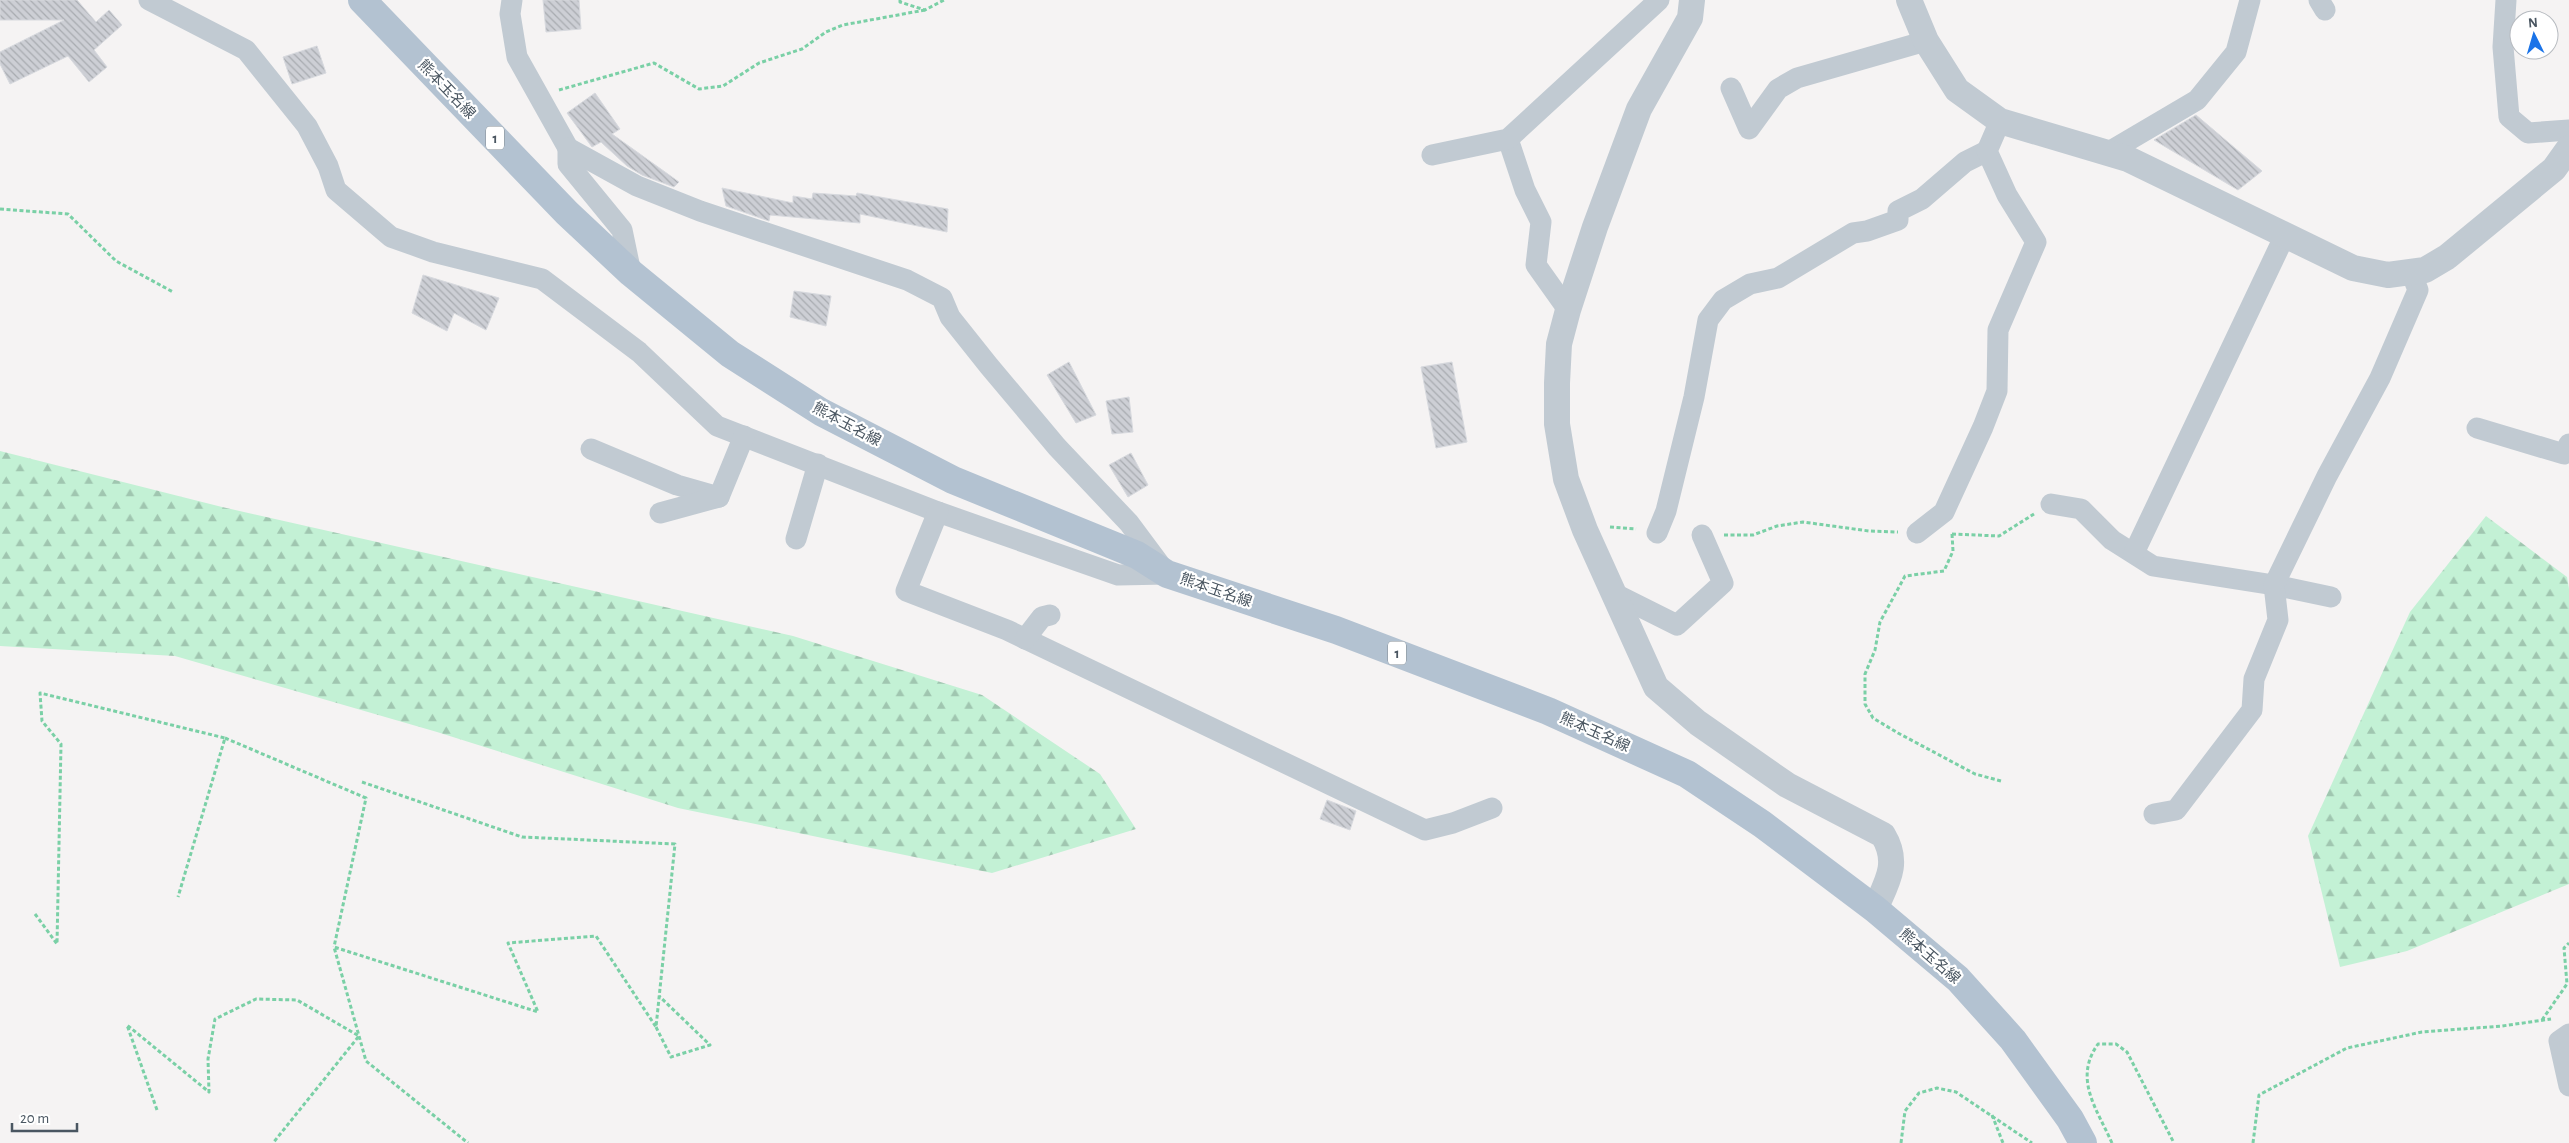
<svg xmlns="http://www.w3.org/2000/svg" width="2569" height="1143" font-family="'Alegreya Sans','Noto Sans JP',sans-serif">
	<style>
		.forest { fill: url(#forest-firs) }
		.building { fill: url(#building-back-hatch); stroke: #d7d9de }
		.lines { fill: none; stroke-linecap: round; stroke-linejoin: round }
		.path { stroke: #7ad0a6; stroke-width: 3; stroke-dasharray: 4 2.5; stroke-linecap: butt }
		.minor { stroke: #c1cad2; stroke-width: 21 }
		.tertiary { stroke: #c1cad2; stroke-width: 26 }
		.primary { stroke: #b3c2d1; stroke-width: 28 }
		.labels { text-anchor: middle; stroke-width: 4.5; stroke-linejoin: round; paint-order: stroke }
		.shield { fill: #fff; stroke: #808990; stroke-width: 1 }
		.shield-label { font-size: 14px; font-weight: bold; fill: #4a5661 }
		.street-label { font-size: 15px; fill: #4a5661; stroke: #fff }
	</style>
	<defs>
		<pattern id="forest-firs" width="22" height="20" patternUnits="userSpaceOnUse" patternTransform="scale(1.25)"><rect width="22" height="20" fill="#c3f1d5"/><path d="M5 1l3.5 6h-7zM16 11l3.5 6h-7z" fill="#a0c6b0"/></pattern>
		<pattern id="building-back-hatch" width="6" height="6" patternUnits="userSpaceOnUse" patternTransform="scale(1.25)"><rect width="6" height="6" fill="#cdcfd5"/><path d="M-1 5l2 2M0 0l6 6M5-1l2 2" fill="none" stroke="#a8abb0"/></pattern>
	</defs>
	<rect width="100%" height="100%" fill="#f5f3f3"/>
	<g class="forest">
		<path d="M0,451L222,507L793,636L982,695L1100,774L1136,829L992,873L678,808L437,732L175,656L0,646Z"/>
		<path d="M2486,516L2567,577L2569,589V884L2407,951L2340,967L2308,836L2410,612Z"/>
	</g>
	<g class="building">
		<path d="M0,0H77L96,22L109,10L122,25L94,50L107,67L89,82L68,56L10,84L0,64V52L64,20H0Z"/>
		<path d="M543,0H579L581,29L546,32Z"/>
		<path d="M317,46L326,73L292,84L283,57Z"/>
		<path d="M595,93L620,129L612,134L679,182L674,187L642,175L627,166L601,142L592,147L567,113Z"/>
		<path d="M2196,115L2262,171L2238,190L2154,140Z"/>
		<path d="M722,188L793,203V196L812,199L813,193L856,196L857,193L948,209L947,232L860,214V223L770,215L769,221L726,206Z"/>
		<path d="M423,275L499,298L486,330L454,313L447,331L412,313Z"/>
		<path d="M794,291L831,296L826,326L790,317Z"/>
		<path d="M1069,362L1096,415L1076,423L1047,375Z"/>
		<path d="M1452,362L1467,442L1436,448L1421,367Z"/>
		<path d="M1129,397L1133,432L1112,434L1106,401Z"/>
		<path d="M1131,453L1148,485L1128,497L1109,465Z"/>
		<path d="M1327,800L1356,811L1350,830L1320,819Z"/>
	</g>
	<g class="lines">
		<g class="path">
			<path d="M900,0V2L925,10L944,0"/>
			<path d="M559,90L654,63L699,89L723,86L759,63L802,49L826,32L843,25L925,10"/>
			<path d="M0,209L68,214L116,261L173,292"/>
			<path d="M1610,527L1636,529"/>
			<path d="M1952,534L1999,536L2034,514"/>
			<path d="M1952,534L1953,551L1944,571L1905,576L1880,622L1875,650L1865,674V704L1873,718L1898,733L1975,774L2001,781"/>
			<path d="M1724,535H1753L1777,526L1803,522L1869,531L1898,532"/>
			<path d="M225,738L366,798L334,947"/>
			<path d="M362,782L522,837L675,844L656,1027L596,936L508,943L538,1012L334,947L366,1061L468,1143"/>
			<path d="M35,914L57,944L61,744L42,721L40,693L225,738L178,897"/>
			<path d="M2542,1020L2567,984L2564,948L2569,943"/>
			<path d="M656,1027L671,1057L710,1045L659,996"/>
			<path d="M157,1110L127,1025L209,1092L208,1059L215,1019L256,999L297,1000L359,1036L273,1143"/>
			<path d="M1992,1115L2003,1143"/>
			<path d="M1901,1143L1905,1111L1919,1093L1937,1088L1956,1092L2032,1143"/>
			<path d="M2112,1143C2097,1109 2073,1079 2098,1044H2116L2127,1052L2174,1143"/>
			<path d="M2253,1143L2259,1095L2347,1048L2422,1032L2502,1026L2551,1019"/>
		</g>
		<g class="minor">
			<path d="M149,0L246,50L307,126L328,166L336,190L391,237L433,252L542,279L639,352L717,426L938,512L1118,575L1167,574"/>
			<path d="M512,0L510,14L517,57L568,148L637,186L700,211L907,280L942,298L950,317L989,366L1057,447L1129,523L1161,566"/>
			<path d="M2319,0L2325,10"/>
			<path d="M2506,0L2503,47L2509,117L2528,133L2569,130"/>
			<path d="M1731,88L1749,129L1778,89L1797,78L1926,41"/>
			<path d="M1508,139L1525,190L1541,222L1536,265L1568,310"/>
			<path d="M568,148V164L622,230L631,273"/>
			<path d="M2107,153L2197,100L2236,52L2250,0"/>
			<path d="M1432,155L1508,139L1659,0"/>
			<path d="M2477,428L2564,454L2569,444"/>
			<path d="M591,449L677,485L719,497"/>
			<path d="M2051,504L2081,509L2112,540L2153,566L2274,585L2331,597"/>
			<path d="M938,512L906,591L1007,630L1425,830L1453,823L1492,808"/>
			<path d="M660,513L719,497L744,436"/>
			<path d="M1657,533L1666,511L1694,397L1708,320L1723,300L1750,284L1778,278L1853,233L1867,231L1898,220V211L1922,199L1965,162L1987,151"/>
			<path d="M1917,533L1944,512L1983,427L1997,391L1998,330L2036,242L2007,195L1987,151L2000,121"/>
			<path d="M796,539L818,464"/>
			<path d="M2134,553L2285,235"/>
			<path d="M1613,593L1677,625L1723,583L1702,535"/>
			<path d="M1025,639L1042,617L1050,615"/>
			<path d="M2154,814L2176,810L2252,710L2254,679L2278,620L2274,585L2327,476L2380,378L2418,290L2411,272"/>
			<path d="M2569,1034L2559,1041L2569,1086"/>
		</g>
		<g class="tertiary">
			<path d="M1692,0L1690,18L1639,109L1595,227L1568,310L1559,344L1557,383V424L1566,479L1585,530L1656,687L1698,723L1787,785L1883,835C1900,863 1887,882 1875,909"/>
			<path d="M1909,0L1926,41L1957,90L2000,121L2128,159L2353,268L2388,275L2425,270L2447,257L2554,169L2569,148"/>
		</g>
		<path class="primary" d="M362,0L567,213L631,273L730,354L821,412L953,480L1137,555L1167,574L1336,630L1548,711L1687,774L1762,824L1875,909L1958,979L2013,1040L2070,1119L2083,1143"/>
	</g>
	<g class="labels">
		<g class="shield">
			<rect x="486" y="126.5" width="18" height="23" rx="4"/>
			<rect x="1388" y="641.5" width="18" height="23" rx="4"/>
		</g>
		<g class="shield-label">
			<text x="495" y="143">1</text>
			<text x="1397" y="658">1</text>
		</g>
		<g class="street-label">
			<text transform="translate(447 89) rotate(46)" y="5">熊本玉名線</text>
			<text transform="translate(847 424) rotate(28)" y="5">熊本玉名線</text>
			<text transform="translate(1216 590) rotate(19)" y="5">熊本玉名線</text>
			<text transform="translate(1595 732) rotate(24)" y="5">熊本玉名線</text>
			<text transform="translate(1930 956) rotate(41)" y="5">熊本玉名線</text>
		</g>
	</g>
	<g transform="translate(2534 35) rotate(355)"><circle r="24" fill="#ffffff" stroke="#b7bbc0"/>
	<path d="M0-4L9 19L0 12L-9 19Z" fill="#1a73e8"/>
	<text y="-8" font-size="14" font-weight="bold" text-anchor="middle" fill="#4a5661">N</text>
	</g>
	<path d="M12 1123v8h65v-8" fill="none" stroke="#4a5661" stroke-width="2.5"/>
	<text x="20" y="1123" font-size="15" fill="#4a5661" stroke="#ffffff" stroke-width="4" paint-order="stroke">20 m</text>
</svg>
